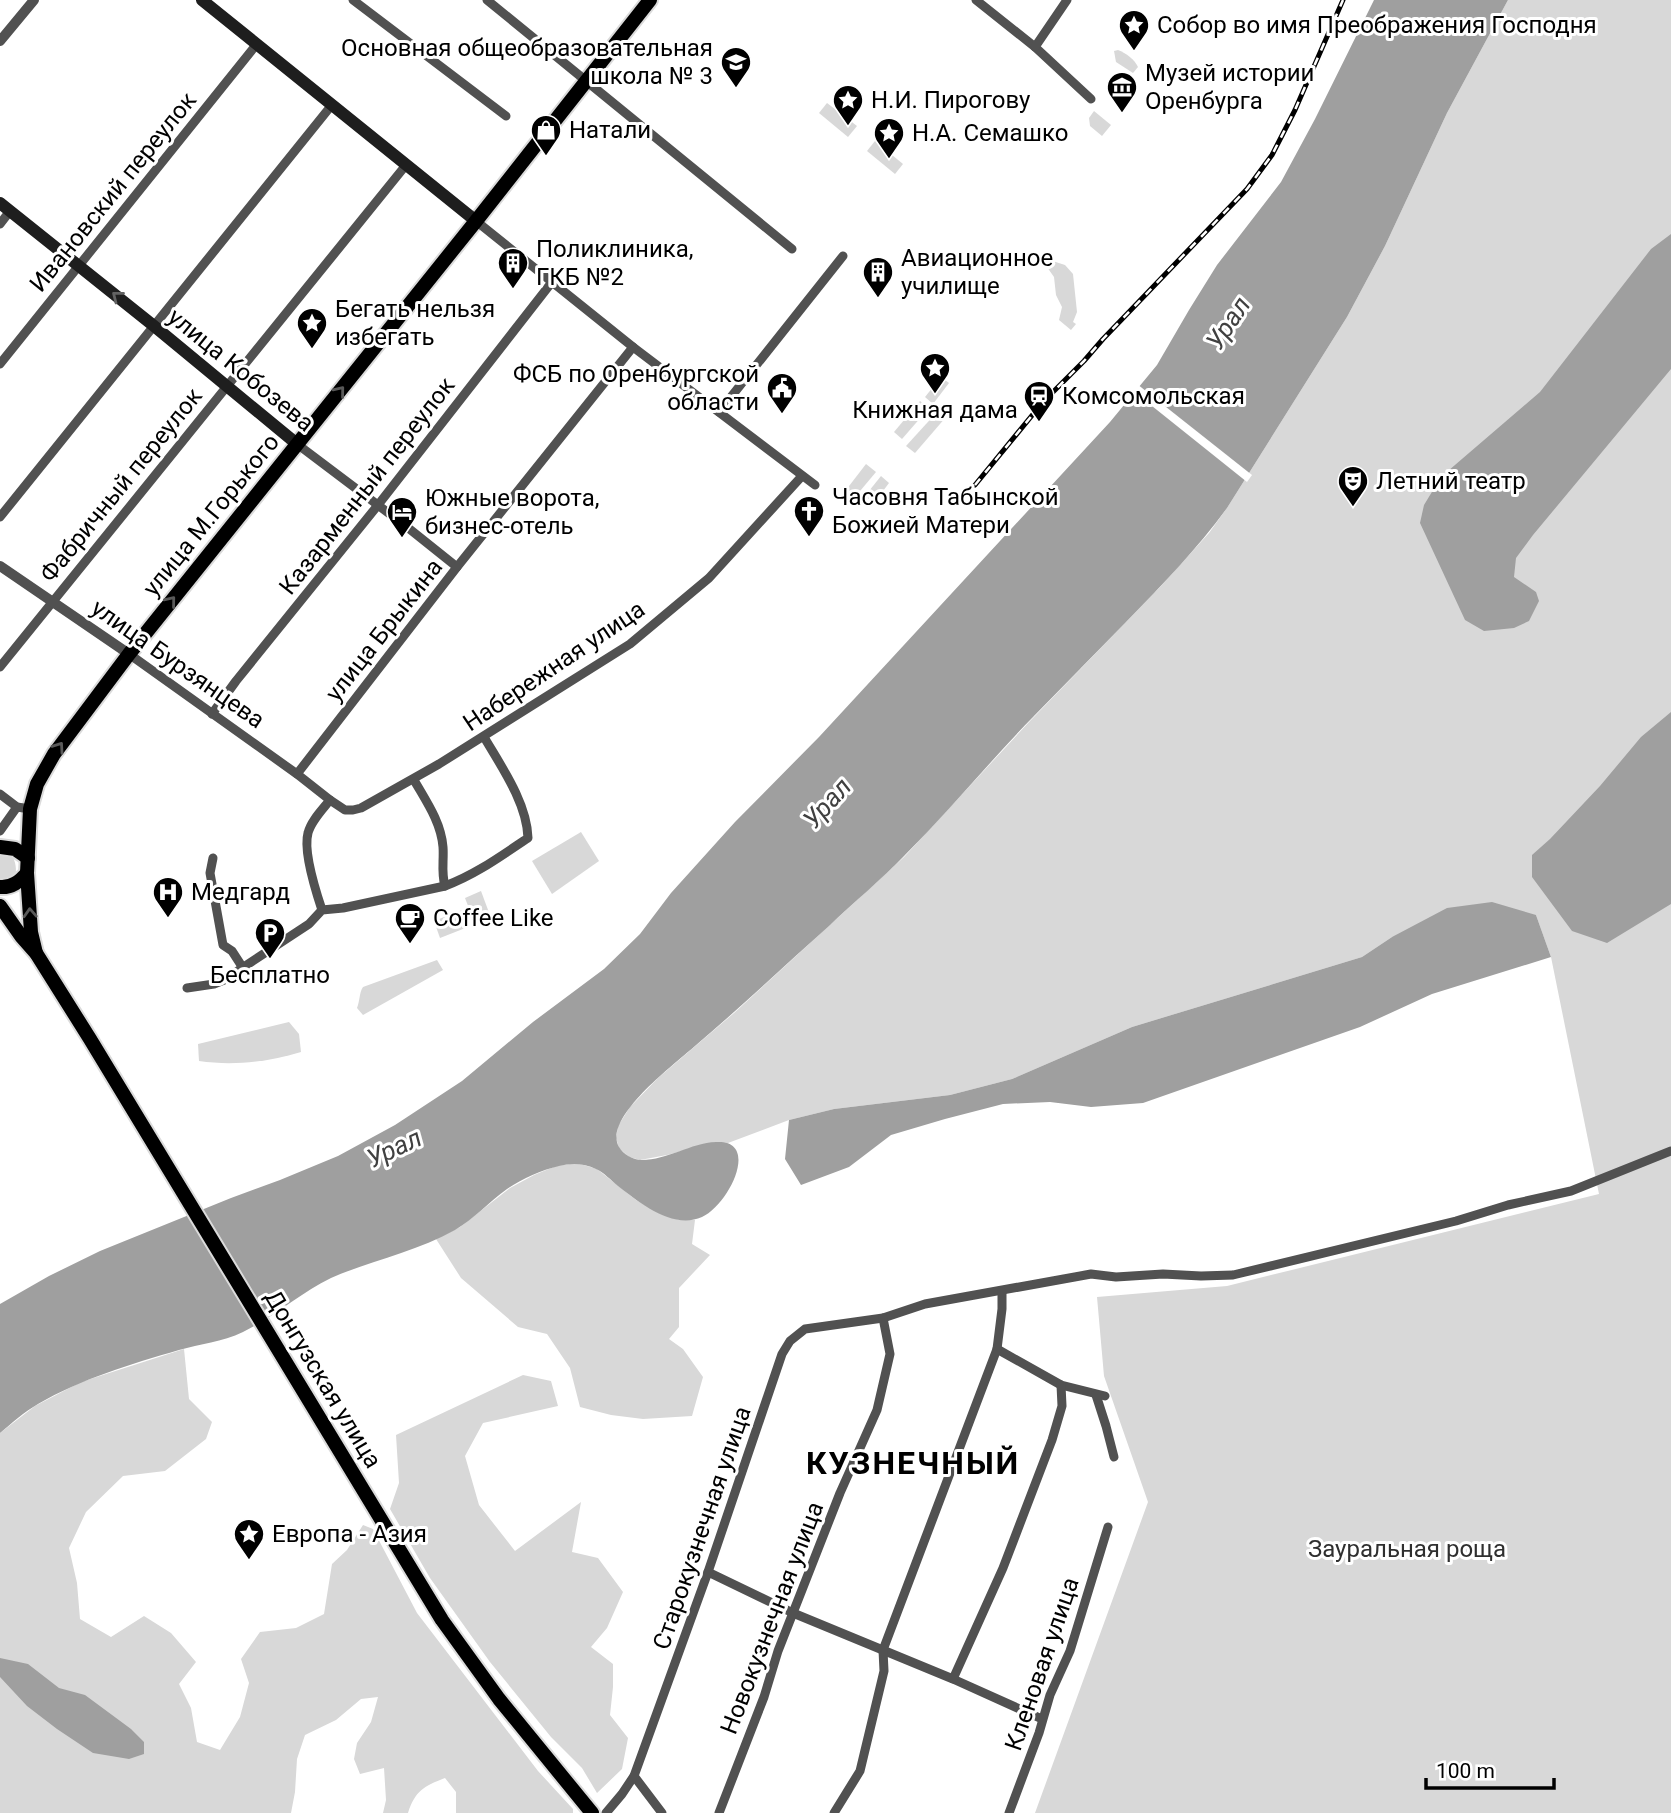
<svg xmlns="http://www.w3.org/2000/svg" width="1671" height="1813" font-family="Roboto,sans-serif">
	<style>
		.green { fill: #d8d8d8 }
		.water { fill: #9f9f9f }
		.pier { fill: #fff }
		.lines { fill: none; stroke-linecap: round; stroke-linejoin: round }
		.primary-casing { stroke: #dbdbdb; stroke-width: 18 }
		.minor { stroke: #515151; stroke-width: 9 }
		.tertiary { stroke: #515151; stroke-width: 10 }
		.secondary { stroke: #1e1e1e; stroke-width: 12 }
		.primary { stroke: #000; stroke-width: 14 }
		.rail-casing { stroke: #000; stroke-width: 5 }
		.rail { stroke: #fff; stroke-width: 2.5; stroke-dasharray: 8; stroke-linecap: butt }
		.oneway { stroke: #626262 }
		.oneway2 { stroke: #595959 }
		.labels { text-anchor: middle; stroke-width: 6; stroke-linejoin: round; paint-order: stroke }
		.poi-label { font-size: 24px; fill: #000; stroke: #fff; text-anchor: start }
		.street-label { font-size: 24px; fill: #000; stroke: #fff }
		.park-label { font-size: 24px; fill: #2f2f2f; stroke: #fff }
		.water-label { font-size: 26px; font-style: italic; fill: #404040; stroke: #fff }
		.district-label { font-size: 32px; font-weight: bold; letter-spacing: 2px; fill: #000; stroke: #fff }
	</style>
	<rect width="100%" height="100%" fill="#fff"/>
	<g class="green">
		<path d="M1508,0H1671V1813H1035L1148,1502L1104,1376L1097,1297L1227,1286L1599,1194L1551,957L1536,915L1392,937L1362,957L1132,1027L1012,1079L950,1095L834,1109L789,1120L728,1143L716,1142L667,1155L640,1160L629,1157L619,1148L616,1138L618,1126L630,1107L658,1078L734,1013L904,857L1029,722L1161,586L1209,533L1227,508L1347,317L1385,246L1447,113Z"/>
		<path d="M1118,50C1126,53 1135,60 1138,67L1133,73L1116,62L1114,51Z"/>
		<path d="M827,103L857,126L848,137L819,113Z"/>
		<path d="M1094,111L1111,125L1102,136L1090,126L1089,118Z"/>
		<path d="M875,141L903,164L895,174L867,151Z"/>
		<path d="M1034,255L1065,265L1073,274L1077,312L1073,322L1076,324L1071,330L1059,320L1062,307L1056,295L1054,277L1047,267L1032,257Z"/>
		<path d="M941,377L949,383L933,404L925,397Z"/>
		<path d="M920,401L929,408L902,439L894,432Z"/>
		<path d="M939,411L946,417L915,453L906,446L937,412Z"/>
		<path d="M866,464L876,472L855,497L846,490Z"/>
		<path d="M881,476L889,483L874,503L865,496Z"/>
		<path d="M581,832L599,861L552,894L532,861Z"/>
		<path d="M0,851H7C16,858 16,865 16,877L4,881L0,878Z"/>
		<path d="M481,891L491,918L475,924L465,898Z"/>
		<path d="M462,910L468,927L440,938L434,921Z"/>
		<path d="M437,960L443,970L363,1015L357,1008C360,1001 359,993 363,987Z"/>
		<path d="M289,1022L299,1034L301,1052C268,1062 233,1066 199,1061L198,1044Z"/>
		<path d="M577,1163L597,1169L636,1200L659,1213L679,1220H695L692,1244L710,1255L679,1288V1327L669,1339L683,1349L703,1377L692,1416L643,1419L611,1415L580,1407L570,1368L547,1334L518,1327L461,1278L436,1239L460,1227L510,1188L534,1175L556,1166Z"/>
		<path d="M184,1349L189,1399L212,1422L206,1439L165,1471L123,1476L86,1512L69,1548L77,1583L80,1619L111,1637L144,1616L171,1633L196,1662L179,1684L191,1708L197,1742L220,1750L240,1717L249,1683L241,1659L260,1632L296,1628L324,1614L332,1564L347,1550L363,1525L373,1529L417,1613L538,1771L573,1809V1813H456V1792L445,1778C424,1786 415,1791 408,1813H383L386,1800L384,1768L360,1774L354,1759L357,1743L371,1722L378,1697L361,1699L336,1720L305,1735L297,1759L295,1792L291,1813H0V1433L35,1406L81,1382Z"/>
		<path d="M523,1375L551,1381L558,1406L483,1423L465,1456L479,1505L515,1551L581,1502L572,1552L598,1558L623,1592L607,1628L591,1647L613,1664V1687L610,1715L628,1738L622,1769L597,1793L582,1768L551,1737L490,1662L430,1578L390,1509L399,1483L396,1435Z"/>
	</g>
	<g class="water">
		<path d="M1374,0H1508L1447,113L1385,246L1347,317L1227,508C1197,549 1162,585 1127,621C1096,653 1065,684 1034,716C990,761 950,810 905,855C881,880 854,902 829,926C784,966 741,1007 695,1046C676,1063 602,1118 619,1147C623,1154 633,1160 642,1160C667,1160 691,1143 716,1142C761,1139 729,1205 702,1217C673,1230 640,1203 618,1186C611,1180 603,1172 596,1169C584,1163 571,1163 559,1166C541,1170 522,1179 507,1189C489,1202 474,1219 455,1230C416,1252 372,1260 331,1278C300,1293 274,1317 243,1332C222,1342 200,1344 179,1350C131,1364 81,1379 38,1404C24,1412 12,1423 0,1433V1304L49,1276L100,1251L231,1198L280,1180L338,1156L395,1125L462,1081L533,1022L604,969L640,934L671,893L735,822L819,737L1110,422L1157,365L1189,310L1217,265L1281,182L1315,119Z"/>
		<path d="M1671,234V369L1533,535L1516,558L1514,577L1536,592L1539,601L1529,621L1514,628L1484,631L1465,620L1420,523L1424,505L1441,477L1540,392L1651,249Z"/>
		<path d="M1671,712V904L1607,943L1572,931L1532,877V855L1550,839L1600,786L1641,737Z"/>
		<path d="M1492,902L1536,915L1551,957L1432,994L1360,1027L1143,1103L1091,1107L1050,1102L1003,1104L945,1119L891,1135L849,1167L801,1185L785,1159L789,1120L834,1109L950,1095L1012,1079L1132,1027L1362,957L1392,937L1447,908Z"/>
		<path d="M0,1658L28,1664L59,1688L85,1695L131,1729L144,1742V1754L129,1759L93,1753L57,1729L27,1706L0,1677Z"/>
	</g>
	<path class="pier" d="M1137,384L1252,475L1247,482L1132,390Z"/>
	<g class="lines">
		<g class="primary-casing">
			<g id="primary">
				<path d="M0,847L15,849L28,858"/>
				<path d="M0,887C12,888 20,881 27,873"/>
				<path d="M0,906L21,936L36,953L90,1039L442,1620L499,1699L592,1813"/>
				<path d="M36,953L31,932L27,873L30,809L37,784L54,754L129,654L476,221L650,0"/>
			</g>
		</g>
		<g class="minor">
			<path d="M353,0L506,116"/>
			<path d="M487,0L792,249"/>
			<path d="M976,0L1035,47L1091,99"/>
			<path d="M1035,47L1067,0"/>
			<path d="M476,221L633,347L815,485"/>
			<path d="M0,224L10,211"/>
			<path d="M0,364L256,45"/>
			<path d="M719,412L843,256"/>
			<path d="M297,444L407,527L457,567"/>
			<path d="M0,517L331,106"/>
			<path d="M129,654L297,774L330,800L345,810H353L361,808L439,764L630,644L709,578L802,476"/>
			<path d="M0,667L406,165"/>
			<path d="M212,714L236,681L378,505L552,282"/>
			<path d="M297,774L457,567L633,347"/>
			<path d="M414,780C426,801 441,822 443,847C444,860 441,873 445,886"/>
			<path d="M0,794L17,807L30,809"/>
			<path d="M0,831L17,807"/>
			<path d="M213,858L210,873L223,945L232,951L243,968"/>
			<path d="M322,910C316,892 303,851 308,833C311,821 322,810 330,800"/>
			<path d="M187,988L214,984L224,980L309,924L322,910L343,908L445,886C475,875 501,856 528,838C527,803 501,766 484,737"/>
			<path d="M997,1349L1061,1385L1105,1396"/>
			<path d="M1096,1395L1106,1426L1114,1457"/>
			<path d="M708,1572L793,1613L953,1679L1042,1719"/>
			<path d="M953,1679L1003,1568L1052,1440L1062,1406L1061,1385"/>
			<path d="M634,1776L662,1813"/>
			<path d="M606,1813L622,1794L634,1776L708,1572L782,1354L790,1341L805,1329L883,1318L925,1304L1091,1274L1116,1277L1163,1274L1201,1276L1233,1275L1456,1221L1508,1205L1571,1191L1671,1151"/>
			<path d="M719,1813L764,1697L778,1651L840,1493L877,1410L890,1354L883,1318"/>
			<path d="M834,1813L860,1771L884,1671L883,1650L997,1349L1002,1309V1292"/>
			<path d="M1009,1813L1039,1733L1050,1695L1070,1651L1108,1527"/>
		</g>
		<g class="tertiary">
			<path d="M0,41L34,0"/>
			<path d="M0,566L129,654"/>
		</g>
		<g class="secondary">
			<path d="M202,0L476,221"/>
			<path d="M0,203L154,326L297,444"/>
		</g>
		<use href="#primary" class="primary"/>
		<g class="rail-casing">
			<path id="rail" d="M975,485L1043,402L1084,361L1103,339L1247,189L1272,155L1295,110L1343,0"/>
		</g>
		<use href="#rail" class="rail"/>
	</g>
	<defs><path id="oneway-chevron" d="M-2-3.5L2.5 0L-2 3.5" fill="none" stroke-width="1.6" stroke-linecap="round" stroke-linejoin="round" transform="scale(1.75)"/></defs>
	<use class="oneway" href="#oneway-chevron" transform="translate(117 296) rotate(-142)"/>
	<g class="oneway2">
		<use href="#oneway-chevron" transform="translate(340 391) rotate(-51)"/>
		<use href="#oneway-chevron" transform="translate(171 601) rotate(-51)"/>
		<use href="#oneway-chevron" transform="translate(59 747) rotate(-55)"/>
		<use href="#oneway-chevron" transform="translate(30 913) rotate(-93)"/>
	</g>
	<defs>
		<g id="sight-pin" transform="scale(1.575)"><path d="M0 17L-7.5 6A9.5 9.5 0 1 1 7.5 6Z" fill="#000" stroke="#fff"/><path d="M0-6L1.8-2.2L6-1.7L2.9 1.2L3.7 5.4L0 3.3L-3.7 5.4L-2.9 1.2L-6-1.7L-1.8-2.2Z" fill="#fff"/></g>
		<g id="school-pin" transform="scale(1.575)"><path d="M0 17L-7.5 6A9.5 9.5 0 1 1 7.5 6Z" fill="#000" stroke="#fff"/><path d="M0-5L7-2L0 1L-7-2ZM-4 1L0 2.5L4 1V4Q0 6-4 4Z" fill="#fff"/></g>
		<g id="museum-pin" transform="scale(1.575)"><path d="M0 17L-7.5 6A9.5 9.5 0 1 1 7.5 6Z" fill="#000" stroke="#fff"/><path d="M0-6L6-3V-2H-6V-3ZM-5-1h2V3h-2ZM-1-1h2V3h-2ZM3-1h2V3H3ZM-6 4H6V6H-6Z" fill="#fff"/></g>
		<g id="shop-pin" transform="scale(1.575)"><path d="M0 17L-7.5 6A9.5 9.5 0 1 1 7.5 6Z" fill="#000" stroke="#fff"/><path d="M-5-2.5h2.3a2.7 3.5 0 0 1 5.4 0H5L5.5 6h-11ZM-1.5-2.5h3a1.5 2.3 0 0 0-3 0Z" fill="#fff"/></g>
		<g id="building-pin" transform="scale(1.575)"><path d="M0 17L-7.5 6A9.5 9.5 0 1 1 7.5 6Z" fill="#000" stroke="#fff"/><path d="M-4-6H4V6H1V3H-1V6H-4ZM-2.5-4.3h1.7v1.8h-1.7ZM.8-4.3h1.7v1.8H.8ZM-2.5-1h1.7V.8h-1.7ZM.8-1h1.7V.8H.8Z" fill="#fff"/></g>
		<g id="civic-pin" transform="scale(1.575)"><path d="M0 17L-7.5 6A9.5 9.5 0 1 1 7.5 6Z" fill="#000" stroke="#fff"/><path d="M-.6-6.5H3V-4.5H.6V-3L4-1V1h2V6H-6V1h2V-1L-.6-3ZM-1.2 2.5V6h2.4V2.5Z" fill="#fff"/></g>
		<g id="station-pin" transform="scale(1.575)"><path d="M0 17L-7.5 6A9.5 9.5 0 1 1 7.5 6Z" fill="#000" stroke="#fff"/><path d="M-3-6H3Q5-6 5-4V2Q5 4 3 4L4.5 6H3L1.5 4h-3L-3 6H-4.5L-3 4Q-5 4-5 2V-4Q-5-6-3-6ZM-3.5-4v3h7v-3ZM-3.5 1v1.5H-2V1ZM2 1v1.5H3.5V1Z" fill="#fff"/></g>
		<g id="theatre-pin" transform="scale(1.575)"><path d="M0 17L-7.5 6A9.5 9.5 0 1 1 7.5 6Z" fill="#000" stroke="#fff"/><path d="M-5-5.5Q0-4 5-5.5V0Q5 5 0 6Q-5 5-5 0ZM-3.3-2.5H-1v1.5H-3.3ZM1-2.5H3.3v1.5H1ZM-2.8 1Q0 5.5 2.8 1Z" fill="#fff"/></g>
		<g id="church-pin" transform="scale(1.575)"><path d="M0 17L-7.5 6A9.5 9.5 0 1 1 7.5 6Z" fill="#000" stroke="#fff"/><path d="M-1.2-6h2.4v3.5h3.3v2.4h-3.3V6h-2.4V-.1h-3.3v-2.4h3.3Z" fill="#fff"/></g>
		<g id="hotel-pin" transform="scale(1.575)"><path d="M0 17L-7.5 6A9.5 9.5 0 1 1 7.5 6Z" fill="#000" stroke="#fff"/><path d="M-6-4.5h1.5V1H6V5H4.5V3h-9V5H-6ZM-4 0a1.8 1.8 0 1 1 3.6 0ZM.5 0V-2.5h3Q6-2.5 6 0Z" fill="#fff"/></g>
		<g id="hospital-pin" transform="scale(1.575)"><path d="M0 17L-7.5 6A9.5 9.5 0 1 1 7.5 6Z" fill="#000" stroke="#fff"/><path d="M-5-5h3v3.5h4V-5h3V5h-3V1.5h-4V5h-3Z" fill="#fff"/></g>
		<g id="cafe-pin" transform="scale(1.575)"><path d="M0 17L-7.5 6A9.5 9.5 0 1 1 7.5 6Z" fill="#000" stroke="#fff"/><path d="M-5.5-4.5H6V0H3Q3 3.5 0 3.5H-2.5Q-5.5 3.5-5.5 0ZM3-3.2v2h1.7v-2ZM-6 4.5H4V6H-6Z" fill="#fff"/></g>
		<g id="parking-pin" transform="scale(1.575)"><path d="M0 17L-7.5 6A9.5 9.5 0 1 1 7.5 6Z" fill="#000" stroke="#fff"/><path d="M-3.5-5.5H1a3.5 3.5 0 0 1 0 7H-1V5.5H-3.5ZM-1-3.4V-.6H.8a1.4 1.4 0 0 0 0-2.8Z" fill="#fff"/></g>
	</defs>
	<g fill-rule="evenodd">
		<use href="#sight-pin" x="1134" y="25"/>
		<use href="#school-pin" x="736" y="62"/>
		<use href="#museum-pin" x="1122" y="87"/>
		<use href="#sight-pin" x="848" y="100"/>
		<use href="#shop-pin" x="546" y="130"/>
		<use href="#sight-pin" x="889" y="133"/>
		<use href="#building-pin" x="513" y="263"/>
		<use href="#building-pin" x="878" y="272"/>
		<use href="#sight-pin" x="312" y="323"/>
		<use href="#sight-pin" x="935" y="368"/>
		<use href="#civic-pin" x="782" y="388"/>
		<use href="#station-pin" x="1039" y="396"/>
		<use href="#theatre-pin" x="1353" y="481"/>
		<use href="#church-pin" x="809" y="511"/>
		<use href="#hotel-pin" x="402" y="512"/>
		<use href="#hospital-pin" x="168" y="892"/>
		<use href="#cafe-pin" x="410" y="918"/>
		<use href="#parking-pin" x="270" y="933"/>
		<use href="#sight-pin" x="249" y="1534"/>
	</g>
	<g class="labels">
		<g class="poi-label">
			<text x="1157" y="33">Собор во имя Преображения Господня</text>
			<text x="713" y="56" text-anchor="end">Основная общеобразовательная<tspan x="713" dy="28">школа № 3</tspan></text>
			<text x="1145" y="81">Музей истории<tspan x="1145" dy="28">Оренбурга</tspan></text>
			<text x="871" y="108">Н.И. Пирогову</text>
			<text x="569" y="138">Натали</text>
			<text x="912" y="141">Н.А. Семашко</text>
			<text x="536" y="257">Поликлиника,<tspan x="536" dy="28">ГКБ №2</tspan></text>
			<text x="901" y="266">Авиационное<tspan x="901" dy="28">училище</tspan></text>
			<text x="335" y="317">Бегать нельзя<tspan x="335" dy="28">избегать</tspan></text>
			<text x="759" y="382" text-anchor="end">ФСБ по Оренбургской<tspan x="759" dy="28">области</tspan></text>
			<text x="1062" y="404">Комсомольская</text>
			<text x="935" y="418" text-anchor="middle">Книжная дама</text>
			<text x="1376" y="489">Летний театр</text>
			<text x="832" y="505">Часовня Табынской<tspan x="832" dy="28">Божией Матери</tspan></text>
			<text x="425" y="506">Южные ворота,<tspan x="425" dy="28">бизнес-отель</tspan></text>
			<text x="191" y="900">Медгард</text>
			<text x="433" y="926">Coffee Like</text>
			<text x="270" y="983" text-anchor="middle">Бесплатно</text>
			<text x="272" y="1542">Европа - Азия</text>
		</g>
		<g class="street-label">
			<text transform="translate(113 192) rotate(-51)" y="8">Ивановский переулок</text>
			<text transform="translate(241 370) rotate(39)" y="8">улица Кобозева</text>
			<text transform="translate(121 485) rotate(-51)" y="8">Фабричный переулок</text>
			<text transform="translate(367 486) rotate(-52)" y="8">Казарменный переулок</text>
			<text transform="translate(211 515) rotate(-51)" y="8">улица М.Горького</text>
			<text transform="translate(384 630) rotate(-52)" y="8">улица Брыкина</text>
			<text transform="translate(178 664) rotate(35)" y="8">улица Бурзянцева</text>
			<text transform="translate(554 666) rotate(-34)" y="8">Набережная улица</text>
			<text transform="translate(323 1379) rotate(59)" y="8">Донгузская улица</text>
			<text transform="translate(702 1528) rotate(-71)" y="8">Старокузнечная улица</text>
			<text transform="translate(772 1618) rotate(-69)" y="8">Новокузнечная улица</text>
			<text transform="translate(1042 1664) rotate(-71)" y="8">Кленовая улица</text>
		</g>
		<g class="park-label">
			<text x="1407" y="1557">Зауральная роща</text>
		</g>
		<g class="water-label">
			<text transform="translate(1228 323) rotate(-56)" y="9">Урал</text>
			<text transform="translate(827 803) rotate(-48)" y="9">Урал</text>
			<text transform="translate(394 1148) rotate(-25)" y="9">Урал</text>
		</g>
		<g class="district-label">
			<text x="913" y="1474">КУЗНЕЧНЫЙ</text>
		</g>
	</g>
	<path d="M1426 1778v10h128v-10" fill="none" stroke="#000000" stroke-width="3.5"/>
	<text x="1436" y="1778" font-size="21" fill="#000000" stroke="#ffffff" stroke-width="5" paint-order="stroke">100 m</text>
</svg>
